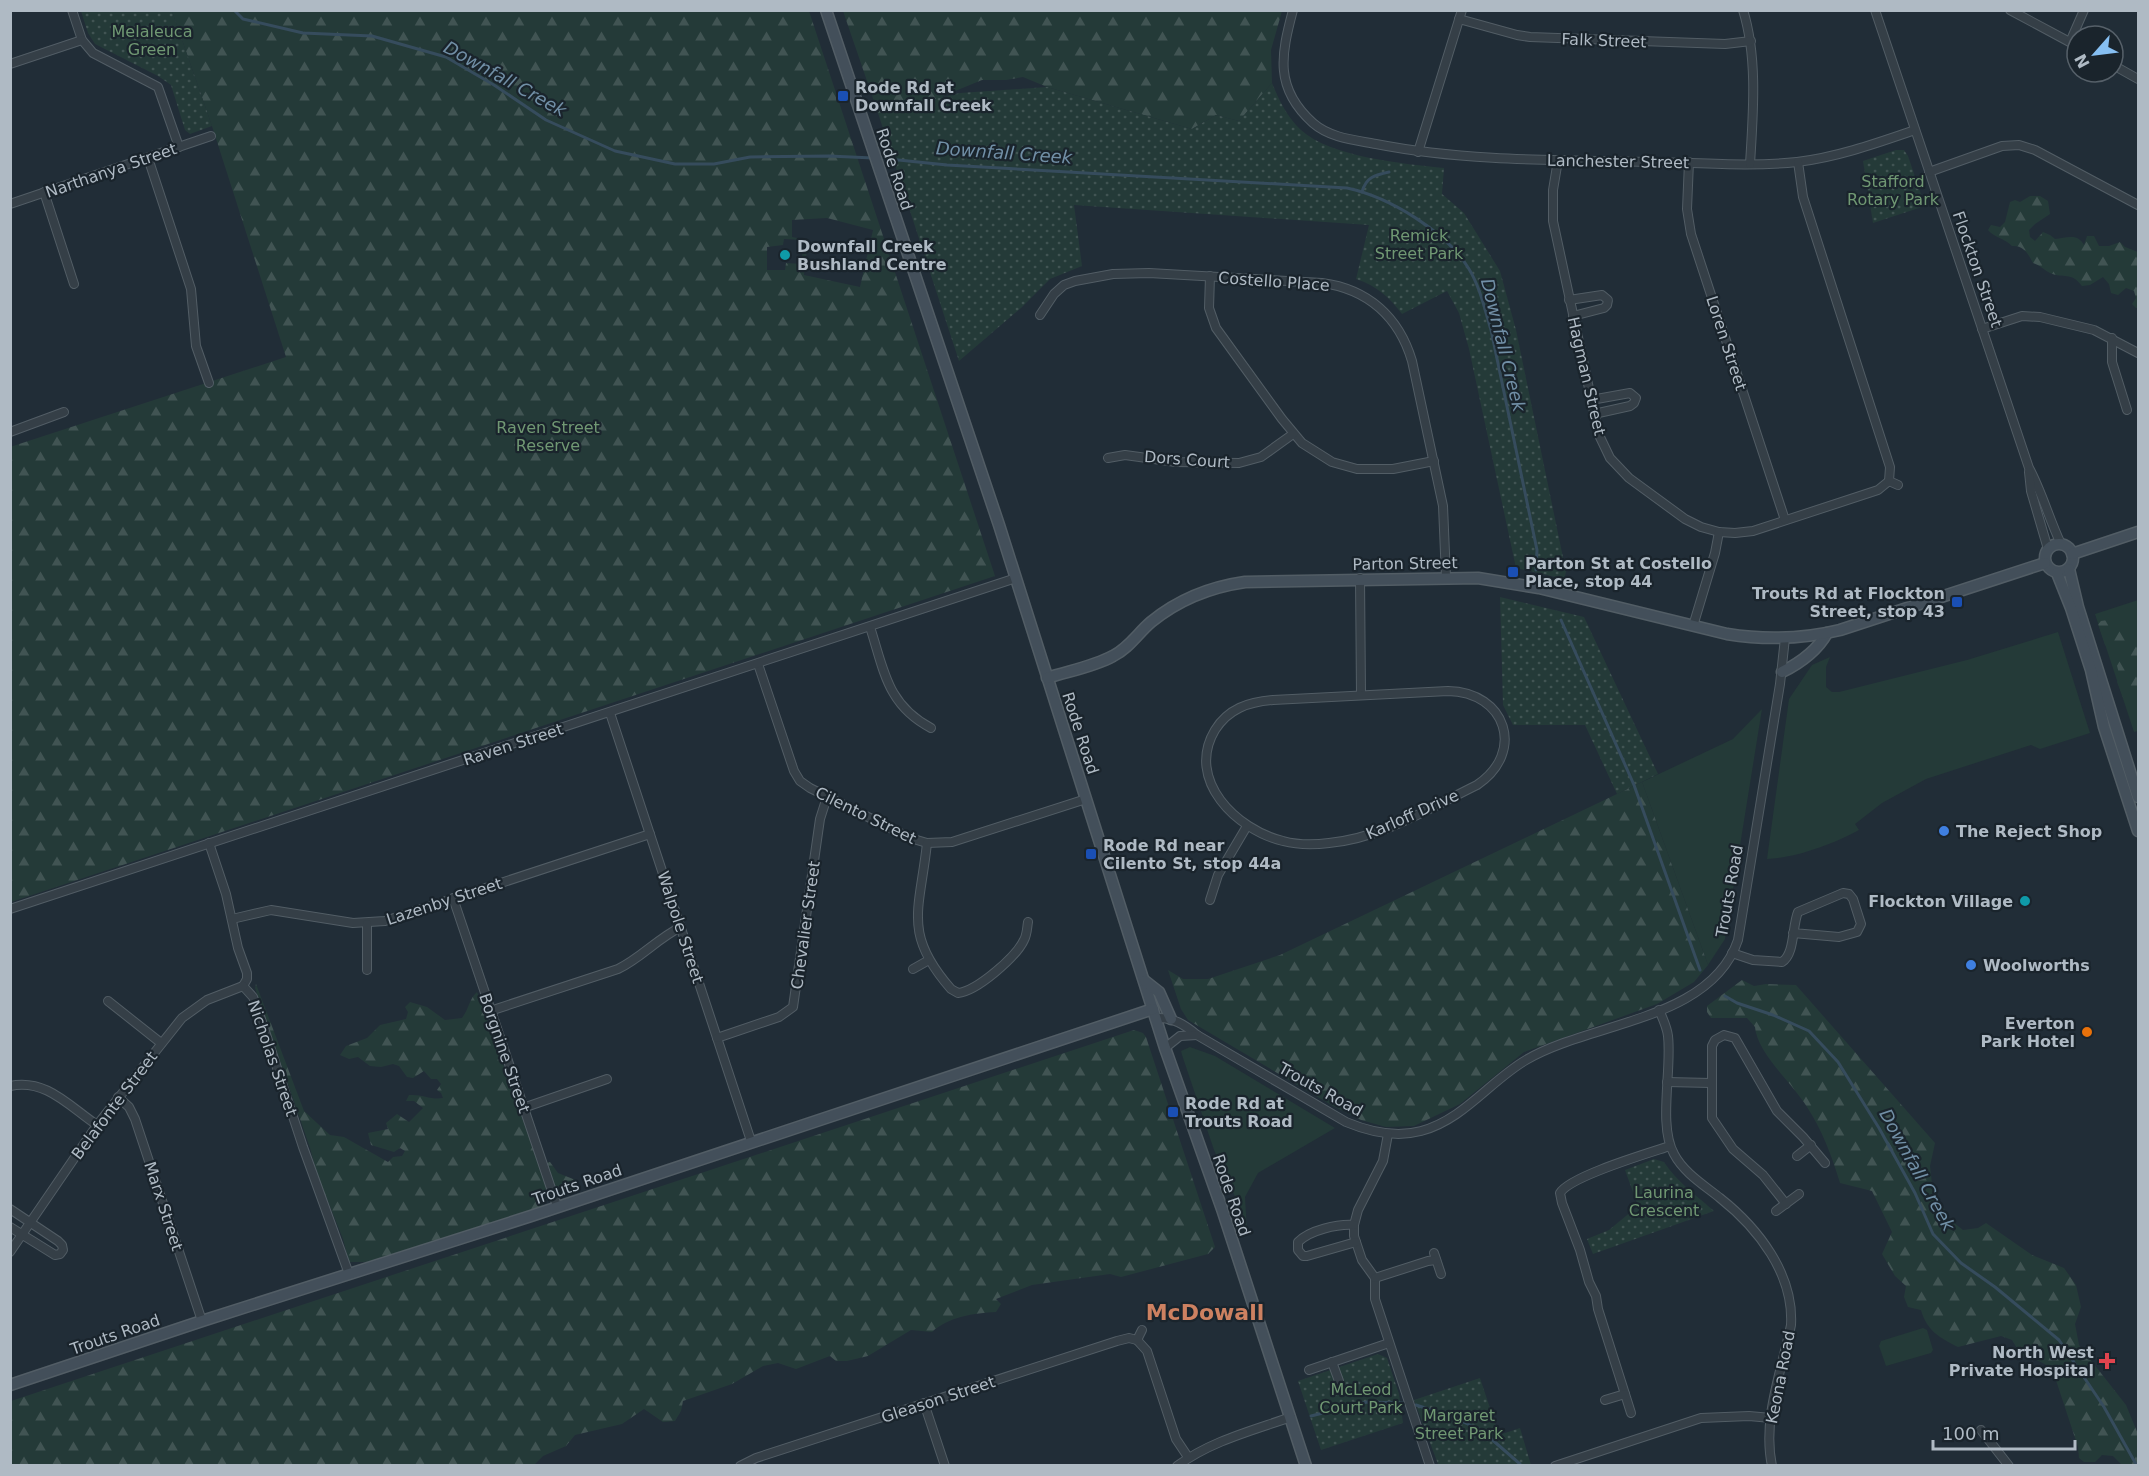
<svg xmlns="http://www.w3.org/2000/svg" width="2149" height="1476" font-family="'DejaVu Sans',sans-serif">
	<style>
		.grass { fill: #243a38 }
		.forest { fill: url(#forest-firs); fill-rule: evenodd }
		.park { fill: url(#park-dots) }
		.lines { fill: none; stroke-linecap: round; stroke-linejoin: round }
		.stream { stroke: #364c5d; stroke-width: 3 }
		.street-casing { stroke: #525d65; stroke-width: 10 }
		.secondary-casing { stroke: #525d65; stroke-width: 13 }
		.street { stroke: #353f47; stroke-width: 8 }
		.secondary { stroke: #434f5a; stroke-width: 10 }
		.transit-dot { fill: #1a4fb4; stroke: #1a242c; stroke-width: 2 }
		.culture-dot { fill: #0f9aa8; stroke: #1a242c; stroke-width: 2 }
		.shop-dot { fill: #3f7fe0; stroke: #1a242c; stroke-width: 2 }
		.food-dot { fill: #e8710a; stroke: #1a242c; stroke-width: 2 }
		.health-dot { fill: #e0444e; stroke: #1a242c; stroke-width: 2 }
		.labels { text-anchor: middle; stroke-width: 4.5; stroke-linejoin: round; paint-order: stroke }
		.park-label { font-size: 16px; fill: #709873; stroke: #1a242c }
		.street-label { font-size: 16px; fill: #afbac4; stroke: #1a242c }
		.poi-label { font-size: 16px; font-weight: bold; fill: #afbac4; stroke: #1a242c; text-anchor: start }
		.water-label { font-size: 18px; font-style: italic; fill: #718fa6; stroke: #1a242c }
		.district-label { font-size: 22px; font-weight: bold; fill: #cd8161; stroke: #1a242c }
	</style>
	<defs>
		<pattern id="forest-firs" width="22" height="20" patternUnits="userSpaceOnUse" patternTransform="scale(1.5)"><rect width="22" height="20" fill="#243a38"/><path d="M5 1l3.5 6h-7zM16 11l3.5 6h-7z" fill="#415453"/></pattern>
		<pattern id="park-dots" width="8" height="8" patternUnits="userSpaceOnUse" patternTransform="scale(1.5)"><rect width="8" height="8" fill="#243a38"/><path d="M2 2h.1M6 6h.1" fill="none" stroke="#415453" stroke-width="1.8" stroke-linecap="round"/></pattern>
	</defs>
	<rect width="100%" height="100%" fill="#212d37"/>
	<g class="grass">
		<path d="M2138,600V731L2134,732L2095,614Z"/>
		<path d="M2058,632L2090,733L2040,749L2031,745L1926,779L1882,803L1855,824L1859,830C1834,844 1795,858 1767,859L1789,699L1812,665L1830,657L1826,667V687L1832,692H1839L1967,660Z"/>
		<path d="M1762,709L1725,939L1708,965L1642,782L1733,739Z"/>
		<path d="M1190,1047L1215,1056L1335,1128L1258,1173L1245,1197L1247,1231L1242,1212L1214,1150L1182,1055L1181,1051Z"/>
		<path d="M1923,1328L1927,1330L1933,1350L1931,1353L1886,1366L1879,1346L1881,1341Z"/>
	</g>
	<g class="forest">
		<path d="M172,11H809L995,576L11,902L10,447L286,357L212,126ZM827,218L873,230L860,287L804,275L808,240L792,237V220ZM784,239L804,240L801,264L786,263L785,270H767V247L783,245Z"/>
		<path d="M843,11H1282L1271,50L1272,83L1239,121L1216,115L1192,129L1047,87L1023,77L1006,80H982L943,96L934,106L891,119L878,113Z"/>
		<path d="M2030,196H2040L2048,201L2050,214L2035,224L2029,230L2030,237L2035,241L2043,232L2050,235L2055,239C2067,238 2077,233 2084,245L2087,236H2094L2099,246H2109L2120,242L2125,247L2138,252V308H2136L2132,304L2136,298L2134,291L2126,288L2118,295L2111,293L2109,284L2103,277L2090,285L2082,286C2071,271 2064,279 2050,273C2044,270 2040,265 2033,263C2028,254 2024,245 2012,246C2004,238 1995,238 1988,230L1991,225L2000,227L2005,222L2010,202L2015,200L2020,202Z"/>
		<path d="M2108,620L2115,622L2127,640L2138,639V700L2135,695L2126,699L2123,697L2117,682L2120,678L2113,649L2105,645L2098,624L2101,621Z"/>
		<path d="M1642,782L1708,965L1694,982L1657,1004L1524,1052L1460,1104L1414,1126L1386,1127L1361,1120L1333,1106L1188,1020L1181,1009L1168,970L1183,979H1208L1280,955Z"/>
		<path d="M1742,980L1754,986L1766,984L1796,985L1935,1143L1930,1166L1932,1184L1949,1219L1963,1230L1978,1228L1986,1223L2032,1255L2064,1268L2076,1285L2081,1307L2075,1324L2079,1345L2126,1405L2138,1434V1465H2122L2113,1456L2102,1455L2095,1462H2084L2079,1458L2078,1447L2052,1368L2033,1358L2021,1355L2012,1340L2001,1336L1958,1347C1939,1337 1927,1331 1921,1310L1908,1307L1904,1297L1906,1286L1895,1276L1882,1254L1892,1232L1872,1191L1840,1183C1832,1156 1822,1130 1807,1107C1793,1084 1757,1053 1755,1027L1747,1018H1711L1707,1012V1006Z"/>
		<path d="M256,984L304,1111L330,1135L344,1137L388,1162L393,1157L402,1156L405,1151L400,1148L394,1152L371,1145L368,1133L388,1129L386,1123L397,1114L409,1122L423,1108L414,1101H406L409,1095C422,1094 431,1100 443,1098L441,1093L437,1090L441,1084L437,1079H431L424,1071L413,1078L407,1077L399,1066L393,1064L381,1067L370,1066L358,1057L349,1059L340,1055L346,1046L367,1038L380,1025L406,1019L408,1012L405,1007L410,1002L427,1007L445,1020L462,1018C469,1009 469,999 477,992L539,1164L550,1162L558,1173L578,1181L576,1187L563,1192L556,1190L539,1208L370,1262H349L343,1239L317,1174L310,1148L255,988Z"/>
		<path d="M1134,1030L1143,1033L1146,1037L1215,1247L1208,1254L1121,1277L1110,1274L1032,1285L996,1299L1001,1304L996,1312C974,1313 948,1317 932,1332L911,1330L868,1356L847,1361H836L830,1356L796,1369L778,1363L763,1366L732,1384L683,1401L681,1411L675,1421L663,1422L644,1409L622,1424L575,1435L566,1446L543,1456L534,1465H11V1401Z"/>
	</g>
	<g class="park">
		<path d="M81,11H172L212,126L190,134L185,130L171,85L158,76L95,44L88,33Z"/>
		<path d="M1272,83C1279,100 1287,117 1301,130C1330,157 1405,164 1444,168L1442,194L1464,213L1500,271L1516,330L1566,572L1564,579L1516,568L1469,349L1459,313L1447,291L1402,314C1389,297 1377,286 1356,279L1369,225L1074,205L1082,266L1050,279L1021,308L959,361L878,113L960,93L1047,87L1192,129L1216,115L1239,121Z"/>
		<path d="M1896,150H1904L1908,156L1925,206L1873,223L1863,161Z"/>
		<path d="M1500,597L1584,617L1658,774L1617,794L1585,725H1513L1503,705Z"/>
		<path d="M1654,1159L1664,1162C1677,1182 1697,1196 1714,1211L1593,1254L1587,1239L1609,1230L1638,1206L1625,1170Z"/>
		<path d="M1378,1354L1387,1358L1399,1394L1403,1423L1321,1450L1298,1381Z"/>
		<path d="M1480,1378L1499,1435L1520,1428L1531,1465L1438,1464L1414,1400Z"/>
	</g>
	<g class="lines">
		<g class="stream">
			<path d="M234,10L243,19L303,33L372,36L446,57L494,85L546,120L615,151L675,164H714L750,157L829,156L873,158"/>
			<path d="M879,158L947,165L1347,188C1389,197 1446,231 1469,269C1480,287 1485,310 1491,330L1537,550L1536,570"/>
			<path d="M1362,192C1366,177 1375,175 1389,172"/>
			<path d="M1561,620L1634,785L1700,970"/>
			<path d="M1725,996L1737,1003L1773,1015L1809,1031L1838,1062L1879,1128L1915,1193L1933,1234L1961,1263L1995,1287L2059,1340L2104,1407L2137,1466"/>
			<path d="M1416,1405L1450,1416L1481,1430L1520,1464"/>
			<path d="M1311,1416L1367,1402L1403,1403"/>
		</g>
		<g class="street-casing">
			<g id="street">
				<path d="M72,10L82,40L93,53L158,87L179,147"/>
				<path d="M1293,10C1281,55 1274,88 1313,123C1330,138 1355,140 1376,144C1468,162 1564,160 1657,162C1703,163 1751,167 1797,162C1838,157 1877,143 1915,130"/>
				<path d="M1743,10C1758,58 1753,115 1750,164"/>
				<path d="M1875,10L2029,468C2042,492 2049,519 2061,544"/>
				<path d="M2010,10L2077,46"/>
				<path d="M1459,19L1517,35L1530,37L1725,44L1751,41"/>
				<path d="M2070,42L2084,10"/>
				<path d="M10,64L82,40"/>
				<path d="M2113,65L2138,79"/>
				<path d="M1418,152L1462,10"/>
				<path d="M148,158L191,289L196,346L209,383"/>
				<path d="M1558,160L1553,190V221L1599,435L1610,458L1629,478L1685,519L1701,527L1719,532L1735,533L1753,531L1878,490L1889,481"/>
				<path d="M1689,162L1687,209L1691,234L1785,520"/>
				<path d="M1798,162L1803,197L1890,467L1889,481L1898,485"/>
				<path d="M1929,172L2002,146L2019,145L2035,150L2138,205"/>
				<path d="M44,192L74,284"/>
				<path d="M10,204L211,136"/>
				<path d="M1210,276L1209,308L1216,328L1282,419L1302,443L1332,462L1357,469H1393L1434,461"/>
				<path d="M1569,300L1602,295L1608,300L1607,305L1604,308L1573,316"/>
				<path d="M1040,315L1054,294L1064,285L1075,281L1113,274L1149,273L1322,283C1368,289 1399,317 1412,361L1443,506L1446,577"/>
				<path d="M1982,329L2022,316L2040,317L2094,330L2138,353"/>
				<path d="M2112,338V362L2127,410"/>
				<path d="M1591,400L1630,393L1636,398L1634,403L1630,406L1594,414"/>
				<path d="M10,432L64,412"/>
				<path d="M1108,458L1125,455L1176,462L1239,463L1261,457L1293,434"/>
				<path d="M2029,472L2031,491L2048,549"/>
				<path d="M1360,578L1361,695"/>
				<path d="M1693,626L1715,553L1719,532"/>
				<path d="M870,627C884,670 887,705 931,728"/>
				<path d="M758,664L794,771L800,781L810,788L910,838L927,843L952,842L1086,799"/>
				<path d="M1448,691C1506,692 1526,752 1477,785C1430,808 1382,838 1329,843C1314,845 1298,845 1283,841C1237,830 1185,780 1215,730C1228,709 1248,702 1273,700Z"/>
				<path d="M610,713L751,1141"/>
				<path d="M209,843L226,894L238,948L247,973V979L243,986"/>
				<path d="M927,843C920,910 902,933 951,989L958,993C977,991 1016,957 1024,940C1027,935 1027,928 1028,922"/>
				<path d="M453,898L557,1206"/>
				<path d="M1210,900L1218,875L1247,826"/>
				<path d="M10,909L1016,578"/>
				<path d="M232,919L271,910L353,923L385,921L650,834"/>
				<path d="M1732,953L1753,960L1782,962C1795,954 1792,926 1798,912L1843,893L1849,894L1853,899L1861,924L1857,932L1839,937L1793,933"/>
				<path d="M913,969L929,960"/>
				<path d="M367,970V924"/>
				<path d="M243,986L253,997L257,1007L303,1147L349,1274"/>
				<path d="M108,1001L161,1043"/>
				<path d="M1659,1010C1663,1019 1667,1027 1668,1036C1672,1070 1658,1126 1674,1154C1684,1173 1704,1185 1720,1198C1758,1228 1794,1274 1791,1325C1782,1370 1762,1419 1772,1466"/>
				<path d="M490,1011L618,969C641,958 658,938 681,927"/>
				<path d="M1156,1018C1173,1017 1185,1025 1197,1035L1346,1122C1370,1132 1395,1138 1421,1131C1463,1120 1490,1081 1526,1060C1590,1022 1711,1021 1738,940L1780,684L1785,638"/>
				<path d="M717,1038L779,1017L793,1007L820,819L827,797"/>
				<path d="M1165,1048L1180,1036L1197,1035"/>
				<path d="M1667,1082L1711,1083"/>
				<path d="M10,1086C46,1078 70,1107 97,1125"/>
				<path d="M118,1097L129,1107L135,1119L202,1321"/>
				<path d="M523,1108L607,1079"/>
				<path d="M1388,1134L1383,1161L1358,1210L1354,1225V1236L1362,1260L1375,1278V1299L1430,1466"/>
				<path d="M1797,1156L1811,1145"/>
				<path d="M1786,1204L1763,1175L1733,1149L1712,1118V1046L1715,1040L1724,1035L1735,1038L1777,1111L1803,1137L1825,1163"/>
				<path d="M10,1209L58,1241L62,1245L63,1250L60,1254L55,1255L10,1227"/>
				<path d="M1776,1211L1799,1194"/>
				<path d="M1354,1225C1337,1224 1310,1230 1298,1242V1250L1303,1256H1307L1356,1242"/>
				<path d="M10,1252L97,1125L182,1018L207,1000L243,986"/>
				<path d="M1434,1253L1441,1274"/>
				<path d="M1375,1278L1428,1261L1436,1260"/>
				<path d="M1137,1340L1147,1351L1176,1439L1188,1457"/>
				<path d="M1332,1362L1339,1381"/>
				<path d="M1309,1370L1389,1343"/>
				<path d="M1625,1394L1598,1309L1596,1296L1589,1282L1580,1250L1562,1203L1560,1193C1570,1176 1649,1153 1670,1146"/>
				<path d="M1605,1400L1625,1394L1631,1413"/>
				<path d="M924,1403L945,1466"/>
				<path d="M1981,1430L2009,1466"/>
				<path d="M740,1466L756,1458L1117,1341L1129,1338L1137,1340L1142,1330"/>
				<path d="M1177,1466C1211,1441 1251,1431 1291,1417"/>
				<path d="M1555,1466L1701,1418L1749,1416L1771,1418"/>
			</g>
		</g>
		<g class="secondary-casing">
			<g id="secondary">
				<path d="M826,10L999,525L1165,1048L1222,1209L1306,1466"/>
				<circle cx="2059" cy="558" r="14"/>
				<path d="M2072,554L2138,532"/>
				<path d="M2069,569L2078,607L2138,797"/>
				<path d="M2057,573L2071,608L2091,670L2104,727L2138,831"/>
				<path d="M1782,672C1800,663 1817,651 1827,633"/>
				<path d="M1047,678C1068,671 1093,667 1113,656C1129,648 1138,633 1151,622C1178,600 1210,587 1245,582L1478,578L1539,588L1727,634C1764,640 1803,639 1840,630L2045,563"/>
				<path d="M1145,981L1159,992L1171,1019"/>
				<path d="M10,1385L202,1321L531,1216L1153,1009"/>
			</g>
		</g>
		<use href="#street" class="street"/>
		<use href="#secondary" class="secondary"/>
	</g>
	<g class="transit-dot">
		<rect x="837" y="90" width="12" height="12" rx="3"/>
		<rect x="1507" y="566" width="12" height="12" rx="3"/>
		<rect x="1951" y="596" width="12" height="12" rx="3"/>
		<rect x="1085" y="848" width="12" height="12" rx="3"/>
		<rect x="1167" y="1106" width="12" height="12" rx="3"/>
	</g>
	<g class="culture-dot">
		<circle cx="785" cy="255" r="6"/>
		<circle cx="2025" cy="901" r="6"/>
	</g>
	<g class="shop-dot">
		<circle cx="1944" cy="831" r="6"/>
		<circle cx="1971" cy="965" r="6"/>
	</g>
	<circle class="food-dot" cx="2087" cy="1032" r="6"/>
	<path class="health-dot" d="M2104 1352h6v6h6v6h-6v6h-6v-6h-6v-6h6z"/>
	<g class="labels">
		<g class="park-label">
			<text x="152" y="37">Melaleuca<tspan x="152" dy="18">Green</tspan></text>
			<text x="1893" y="187">Stafford<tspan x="1893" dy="18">Rotary Park</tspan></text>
			<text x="1419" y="241">Remick<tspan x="1419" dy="18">Street Park</tspan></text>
			<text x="548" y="433">Raven Street<tspan x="548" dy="18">Reserve</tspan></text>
			<text x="1664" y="1198">Laurina<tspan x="1664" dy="18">Crescent</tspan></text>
			<text x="1361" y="1395">McLeod<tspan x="1361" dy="18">Court Park</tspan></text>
			<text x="1459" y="1421">Margaret<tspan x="1459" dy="18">Street Park</tspan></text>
		</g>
		<g class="street-label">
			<text transform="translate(1604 40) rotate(2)" y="6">Falk Street</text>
			<text transform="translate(1618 161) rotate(1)" y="6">Lanchester Street</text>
			<text transform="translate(895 169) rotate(72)" y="6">Rode Road</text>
			<text transform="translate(111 170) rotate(-19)" y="6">Narthanya Street</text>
			<text transform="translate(1978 269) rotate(71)" y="6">Flockton Street</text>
			<text transform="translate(1274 281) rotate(4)" y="6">Costello Place</text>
			<text transform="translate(1727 343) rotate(72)" y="6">Loren Street</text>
			<text transform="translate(1587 376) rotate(77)" y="6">Hagman Street</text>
			<text transform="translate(1187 459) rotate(4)" y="6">Dors Court</text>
			<text transform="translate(1405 563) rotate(-1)" y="6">Parton Street</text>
			<text transform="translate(1081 733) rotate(72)" y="6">Rode Road</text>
			<text transform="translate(513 744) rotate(-18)" y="6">Raven Street</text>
			<text transform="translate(1412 814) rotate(-24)" y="6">Karloff Drive</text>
			<text transform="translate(866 815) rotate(26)" y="6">Cilento Street</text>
			<text transform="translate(1729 891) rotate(-80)" y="6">Trouts Road</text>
			<text transform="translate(444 901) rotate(-18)" y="6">Lazenby Street</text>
			<text transform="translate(805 925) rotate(-82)" y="6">Chevalier Street</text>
			<text transform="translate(681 927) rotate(72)" y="6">Walpole Street</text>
			<text transform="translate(505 1053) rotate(71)" y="6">Borgnine Street</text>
			<text transform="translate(273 1058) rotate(71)" y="6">Nicholas Street</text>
			<text transform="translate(1321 1089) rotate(29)" y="6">Trouts Road</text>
			<text transform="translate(114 1105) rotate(-53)" y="6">Belafonte Street</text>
			<text transform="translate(577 1184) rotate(-19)" y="6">Trouts Road</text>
			<text transform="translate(1232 1195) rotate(71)" y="6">Rode Road</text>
			<text transform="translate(164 1206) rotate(72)" y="6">Marx Street</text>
			<text transform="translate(115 1334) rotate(-19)" y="6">Trouts Road</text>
			<text transform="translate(1780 1377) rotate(-79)" y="6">Keona Road</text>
			<text transform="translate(938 1399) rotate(-18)" y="6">Gleason Street</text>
		</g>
		<g class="poi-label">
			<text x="855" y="93">Rode Rd at<tspan x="855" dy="18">Downfall Creek</tspan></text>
			<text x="797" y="252">Downfall Creek<tspan x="797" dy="18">Bushland Centre</tspan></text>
			<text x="1525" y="569">Parton St at Costello<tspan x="1525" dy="18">Place, stop 44</tspan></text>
			<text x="1945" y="599" text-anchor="end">Trouts Rd at Flockton<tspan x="1945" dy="18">Street, stop 43</tspan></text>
			<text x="1956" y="837">The Reject Shop</text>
			<text x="1103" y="851">Rode Rd near<tspan x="1103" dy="18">Cilento St, stop 44a</tspan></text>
			<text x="2013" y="907" text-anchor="end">Flockton Village</text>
			<text x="1983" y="971">Woolworths</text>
			<text x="2075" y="1029" text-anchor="end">Everton<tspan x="2075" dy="18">Park Hotel</tspan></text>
			<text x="1185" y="1109">Rode Rd at<tspan x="1185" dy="18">Trouts Road</tspan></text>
			<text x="2094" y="1358" text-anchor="end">North West<tspan x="2094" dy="18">Private Hospital</tspan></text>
		</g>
		<g class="water-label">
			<text transform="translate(505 79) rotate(29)" y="6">Downfall Creek</text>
			<text transform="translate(1004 153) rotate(4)" y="6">Downfall Creek</text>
			<text transform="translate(1503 345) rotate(76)" y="6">Downfall Creek</text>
			<text transform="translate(1917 1170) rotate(61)" y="6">Downfall Creek</text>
		</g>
		<g class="district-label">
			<text x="1205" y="1320">McDowall</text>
		</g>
	</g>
	<rect width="2149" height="1476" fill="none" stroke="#afbac4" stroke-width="24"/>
	<g transform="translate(2095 54) rotate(242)"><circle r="28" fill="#1a242c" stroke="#566069" stroke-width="1.5"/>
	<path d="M0-4.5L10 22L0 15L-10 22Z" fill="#86bff2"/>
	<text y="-9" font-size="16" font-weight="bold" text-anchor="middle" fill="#afbac4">N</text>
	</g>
	<path d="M1933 1440v9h142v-9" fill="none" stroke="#afbac4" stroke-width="3"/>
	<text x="1942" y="1440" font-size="18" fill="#afbac4" stroke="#1a242c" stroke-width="4.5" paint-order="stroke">100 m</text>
</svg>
